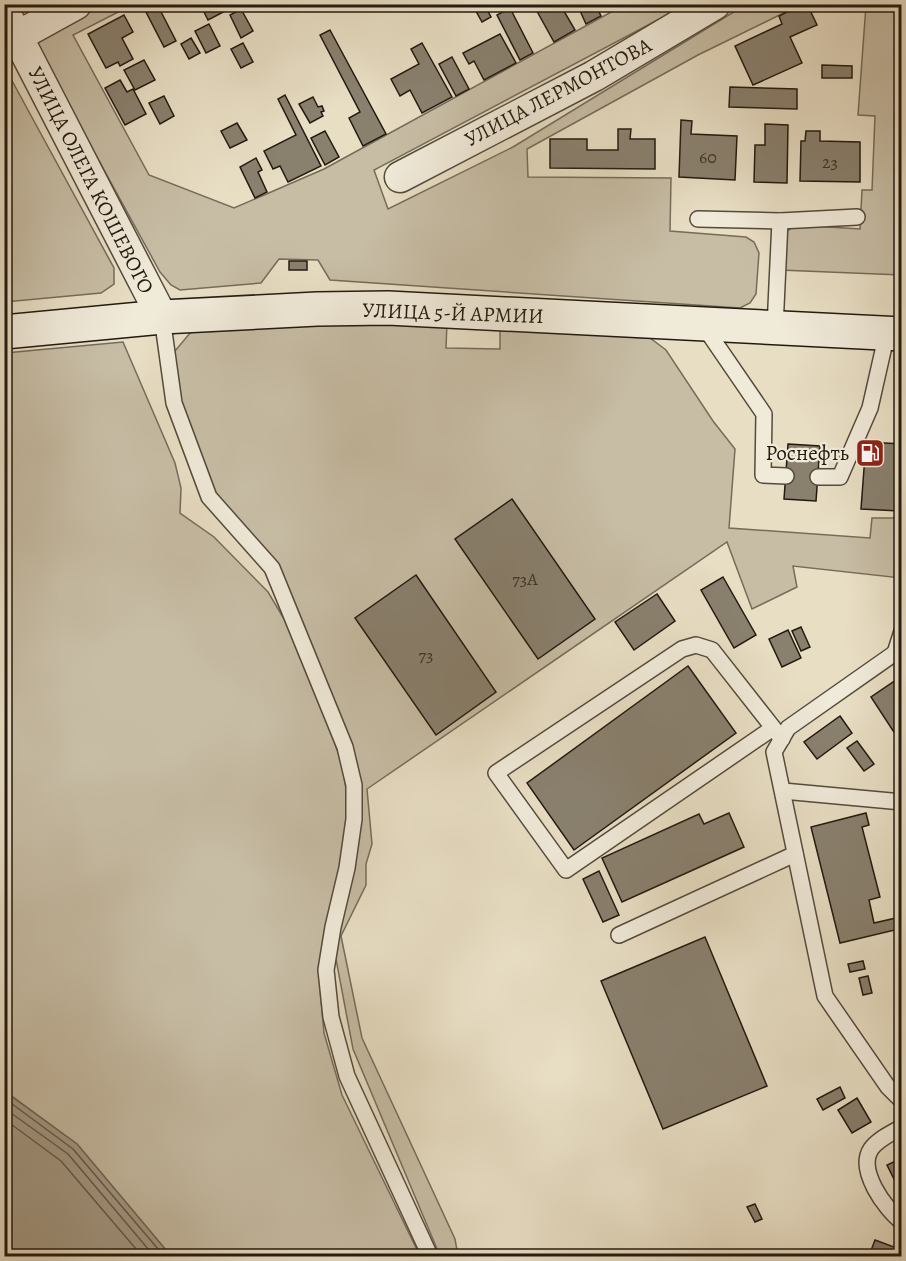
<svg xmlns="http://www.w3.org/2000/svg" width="906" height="1261" font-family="Alegreya,serif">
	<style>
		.green { fill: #c7bda5; stroke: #756c5a; stroke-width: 1.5 }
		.water { fill: #a59b87; stroke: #716757; stroke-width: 1.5 }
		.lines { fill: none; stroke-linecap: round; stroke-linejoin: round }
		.shore { stroke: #645a4c; stroke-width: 1.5 }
		.building { fill: #89806e; stroke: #231a10; stroke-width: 1.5 }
		.lane-casing { stroke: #544b3d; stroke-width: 18 }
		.street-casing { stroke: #544b3d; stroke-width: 33 }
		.secondary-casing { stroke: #231a10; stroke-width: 36 }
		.lane { stroke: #f0ead9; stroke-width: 15 }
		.street { stroke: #f0ead9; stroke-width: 30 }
		.secondary { stroke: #f0ead9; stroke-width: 33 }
		.labels { text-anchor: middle; stroke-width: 4.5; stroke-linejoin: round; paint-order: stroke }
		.number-label { font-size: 18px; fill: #3c3428 }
		.street-label { font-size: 21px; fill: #231a10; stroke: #f0ead9 }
		.poi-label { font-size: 21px; fill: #231a10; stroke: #f0ead9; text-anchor: end }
	</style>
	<rect width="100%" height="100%" fill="#e8dec4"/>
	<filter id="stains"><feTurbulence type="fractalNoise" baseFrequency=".00333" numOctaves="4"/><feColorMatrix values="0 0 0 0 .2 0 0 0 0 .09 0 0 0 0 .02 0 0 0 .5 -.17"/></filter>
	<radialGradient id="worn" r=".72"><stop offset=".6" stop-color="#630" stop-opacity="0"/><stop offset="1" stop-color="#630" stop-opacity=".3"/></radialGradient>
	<g class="green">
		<path d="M64,5H132L73,35L149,175L234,208L324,169L624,5H686L374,170L388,209L513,147L745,5H800L698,55L527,149L528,177L671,178L670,231L746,237L754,242L759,253L756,294L750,303L740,308L330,280L318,260L279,259L261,283L180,290L171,285L160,272L25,26Z"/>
		<path d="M866,5H901V275L780,270L782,234L796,225L860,229L862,190H872L875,116L858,115Z"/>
		<path d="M4,66L114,268V284L101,293L5,302Z"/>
		<path d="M447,322L446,348L500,349V329L650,338L666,350L713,421L735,449L729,528L870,538L872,518H901V578L793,566L797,587L752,609L727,542L367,789L372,844L366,864V885L341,936L362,1038L455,1239L458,1256H440L353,1049L335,954L359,783L345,726L294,617L229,515L184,451L178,436L175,419V351L190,333L199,329L237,326Z"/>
		<path d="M123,342L175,463L181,488L180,513L214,537L268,592L302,649L342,764L346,789V823L338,877L319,977L324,1033L342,1095L420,1256H171L77,1144L5,1091V353Z"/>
	</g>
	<path class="water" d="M4,1091L77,1144L171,1256H5Z"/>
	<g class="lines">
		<g class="shore">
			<path d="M4,1098L73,1149L164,1256"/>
			<path d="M4,1108L68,1154L154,1256"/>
			<path d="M4,1119L61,1161L142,1256"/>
		</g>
	</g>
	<g class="building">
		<path d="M200,4H234L235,6L208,20Z"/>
		<path d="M472,4H484L491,17L482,22Z"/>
		<path d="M533,4H554L556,8L561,6L575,30L554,42Z"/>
		<path d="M577,4H595L601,16L586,24Z"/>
		<path d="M803,4H807L817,25L790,37L802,63L753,85L735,46L782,24L779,16Z"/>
		<path d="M158,6L176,41L164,47L146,12Z"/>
		<path d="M510,8L533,53L520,60L497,15Z"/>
		<path d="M241,9L253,31L241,38L230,15Z"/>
		<path d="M124,15L133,32L122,38L133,59L120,66L118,62L106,68L88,34Z"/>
		<path d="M209,24L220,46L206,53L195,31Z"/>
		<path d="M330,30L386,134L363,146L349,118L360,112L320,35Z"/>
		<path d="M500,34L516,63L484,80L474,61L469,64L463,53Z"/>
		<path d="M191,38L200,53L189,59L181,44Z"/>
		<path d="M243,43L253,62L241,68L231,49Z"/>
		<path d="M422,43L452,97L422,113L410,90L400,96L391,79L419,64L411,49Z"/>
		<path d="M452,57L469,89L456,96L439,64Z"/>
		<path d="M144,60L155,80L135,90L124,70Z"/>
		<path d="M822,65L852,66V78H822Z"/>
		<path d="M120,80L127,92L133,89L146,114L125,125L105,88Z"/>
		<path d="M730,87L797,89V109L729,107Z"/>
		<path d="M285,95L321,166L288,182L280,166L273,169L264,151L296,135L278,99Z"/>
		<path d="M164,96L174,116L160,124L149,103Z"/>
		<path d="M313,97L318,107L322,106L324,111L321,112L323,116L310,123L299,104Z"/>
		<path d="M681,120L692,121L691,134L737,136L735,180L679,177Z"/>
		<path d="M237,123L247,140L230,148L221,131Z"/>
		<path d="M765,124L788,125L787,183L754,182L755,145H765Z"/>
		<path d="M618,129H631L630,139H655V169L550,168V139H587V150H618Z"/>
		<path d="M325,131L339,157L325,165L311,138Z"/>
		<path d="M806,131H820V141L860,142V182L800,181L801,141H805Z"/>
		<path d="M256,158L262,170L258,172L267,192L255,198L240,167Z"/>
		<rect x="289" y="261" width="18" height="9"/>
		<path d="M866,442L902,444L899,511L861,509Z"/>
		<path d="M788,444L820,446L816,501L784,499Z"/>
		<path d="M512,499L595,619L538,659L455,539Z"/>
		<path d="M416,575L496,692L436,735L355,618Z"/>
		<path d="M723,577L756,635L734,648L701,590Z"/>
		<path d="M657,594L675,621L634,650L615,622Z"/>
		<path d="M801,627L810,647L801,651L792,631Z"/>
		<path d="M788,630L801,658L782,667L769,639Z"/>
		<path d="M688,666L736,733L574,850L527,783Z"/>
		<path d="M902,676V743H901L871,697Z"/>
		<path d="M840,716L852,733L817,759L804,742Z"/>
		<path d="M857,741L874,764L864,771L847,748Z"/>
		<path d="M729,813L744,847L622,902L602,858L699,814L704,824Z"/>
		<path d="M866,813L869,825L862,827L880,897L869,900L874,923L896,918L899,929L840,943L811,827Z"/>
		<path d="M599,871L619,915L603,922L583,879Z"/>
		<path d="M705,937L767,1086L663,1129L601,981Z"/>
		<path d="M863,961L865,969L850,972L848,964Z"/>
		<path d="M868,976L872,993L863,995L859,978Z"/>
		<path d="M840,1087L845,1098L823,1110L817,1099Z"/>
		<path d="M857,1098L871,1122L852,1133L838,1110Z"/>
		<path d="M900,1159L902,1183L897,1185L887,1165Z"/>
		<path d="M755,1204L762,1219L755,1222L747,1207Z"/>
		<path d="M875,1240L902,1250V1256H869Z"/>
	</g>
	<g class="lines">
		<g class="lane-casing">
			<g id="lane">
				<path d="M698,219L780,221L857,217"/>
				<path d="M162,317L174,403L209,497L272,568L345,747L354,785V819L347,868L333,927L326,970L331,1017L347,1076L430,1256"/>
				<path d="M703,325L764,414L763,475L786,476"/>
				<path d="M775,328L780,221"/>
				<path d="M818,477H840L870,408L887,333"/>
				<path d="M902,648L788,728L774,752L825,996L888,1087L902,1101"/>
				<path d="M895,653L902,631"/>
				<path d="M773,728L566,870L496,773L682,649L696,645L712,650L782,739"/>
				<path d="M783,791L902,802"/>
				<path d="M619,935L795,854"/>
				<path d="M902,1127C892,1133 878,1139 871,1149C857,1170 885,1209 902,1222"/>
			</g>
		</g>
		<g class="street-casing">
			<g id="street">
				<path d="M4,11L162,317"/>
				<path d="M18,36L76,4"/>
				<path d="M400,177L594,76L715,4"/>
			</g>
		</g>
		<g class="secondary-casing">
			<path id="secondary" d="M4,332L162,317L317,309L388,308L902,334"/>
		</g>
		<use href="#lane" class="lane"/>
		<use href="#street" class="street"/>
		<use href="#secondary" class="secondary"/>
	</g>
	<defs>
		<g id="fuel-square" transform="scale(1.5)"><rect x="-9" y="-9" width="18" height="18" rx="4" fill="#8f2418" stroke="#f0ead9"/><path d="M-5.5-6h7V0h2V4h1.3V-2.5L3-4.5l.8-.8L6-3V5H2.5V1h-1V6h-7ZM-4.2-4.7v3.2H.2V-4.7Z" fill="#fff"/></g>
	</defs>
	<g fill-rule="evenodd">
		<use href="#fuel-square" x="870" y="453"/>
	</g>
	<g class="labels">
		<g class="number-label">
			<text x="708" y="163">60</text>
			<text x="830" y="168">23</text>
			<text x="525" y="585">73А</text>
			<text x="426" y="661">73</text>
		</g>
		<g class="street-label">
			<text transform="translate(558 92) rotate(-28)" y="7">УЛИЦА ЛЕРМОНТОВА</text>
			<text transform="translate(91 180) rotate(63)" y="7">УЛИЦА ОЛЕГА КОШЕВОГО</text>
			<text transform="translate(453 313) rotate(2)" y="7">УЛИЦА 5-Й АРМИИ</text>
		</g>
		<g class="poi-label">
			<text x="849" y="460">Роснефть</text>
		</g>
	</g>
	<rect width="906" height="1261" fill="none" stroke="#e8dec4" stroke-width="24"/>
	<rect x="6" y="6" width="894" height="1249" fill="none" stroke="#231a10" stroke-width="3"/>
	<rect x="12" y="12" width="882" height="1237" fill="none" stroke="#231a10" stroke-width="1.5"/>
	<rect width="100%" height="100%" filter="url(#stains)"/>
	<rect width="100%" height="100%" fill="url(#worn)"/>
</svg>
